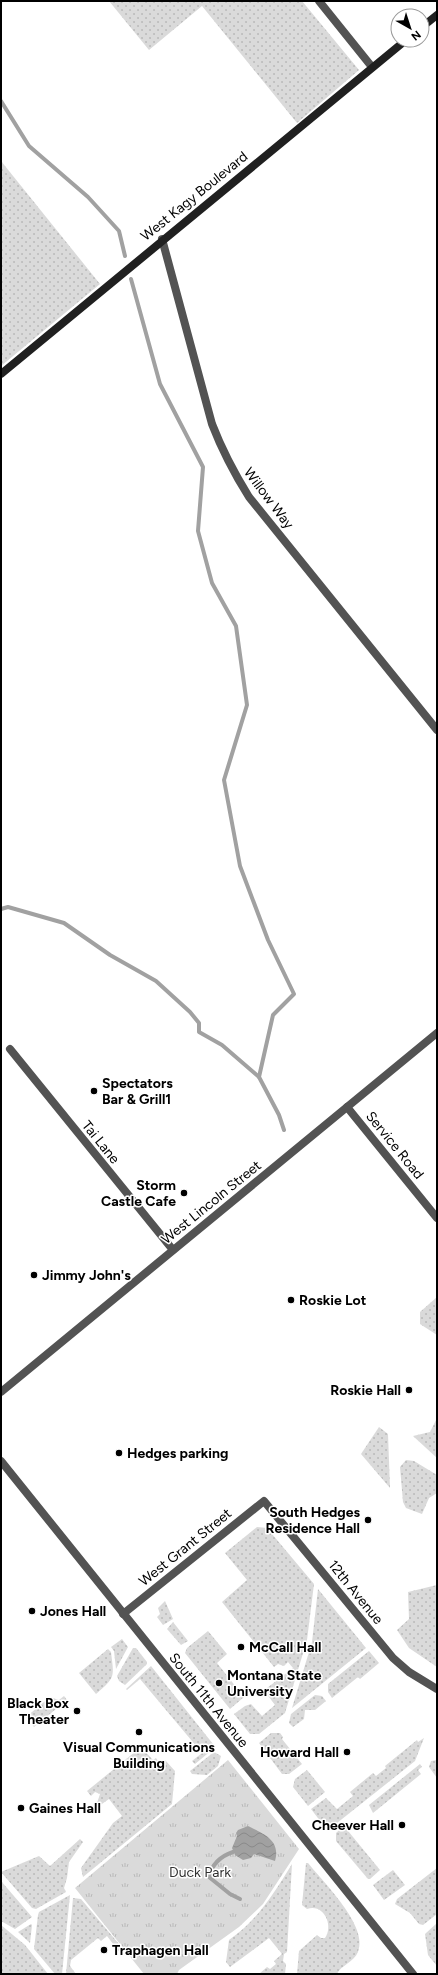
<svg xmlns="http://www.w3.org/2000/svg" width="438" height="1975" font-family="Figtree,sans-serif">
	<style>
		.grass { fill: url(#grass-dots) }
		.park { fill: url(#park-tufts) }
		.water { fill: url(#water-waves) }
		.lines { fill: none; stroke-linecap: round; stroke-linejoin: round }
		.stream { stroke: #a1a1a1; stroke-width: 4 }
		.minor { stroke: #535353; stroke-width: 8 }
		.tertiary { stroke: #535353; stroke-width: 8 }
		.secondary { stroke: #202020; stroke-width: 8 }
		.poi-dot { fill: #000; stroke: #fff; stroke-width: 1.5 }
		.labels { text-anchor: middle; stroke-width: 3; stroke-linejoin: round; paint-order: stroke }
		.street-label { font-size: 14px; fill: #000; stroke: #fff }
		.poi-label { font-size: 14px; font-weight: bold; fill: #000; stroke: #fff; text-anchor: start }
		.park-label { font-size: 14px; fill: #313131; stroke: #fff }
	</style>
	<defs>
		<pattern id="grass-dots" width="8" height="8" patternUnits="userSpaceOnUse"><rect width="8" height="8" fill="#dadada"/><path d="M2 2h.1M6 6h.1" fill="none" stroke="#b9b9b9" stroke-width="1.8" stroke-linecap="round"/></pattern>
		<pattern id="park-tufts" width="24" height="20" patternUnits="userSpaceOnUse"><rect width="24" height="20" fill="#dadada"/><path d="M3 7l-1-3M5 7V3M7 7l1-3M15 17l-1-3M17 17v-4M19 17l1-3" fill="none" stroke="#b9b9b9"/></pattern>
		<pattern id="water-waves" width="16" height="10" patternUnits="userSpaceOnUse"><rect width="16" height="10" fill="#a1a1a1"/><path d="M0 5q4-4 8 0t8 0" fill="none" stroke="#898989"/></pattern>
	</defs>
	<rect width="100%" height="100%" fill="#fff"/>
	<g class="grass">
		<path d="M109,1H302L359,70L297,123L202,6L149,50Z"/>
		<path d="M1,161L100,284L1,366Z"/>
		<path d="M437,1297V1335L420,1324V1312Z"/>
		<path d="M437,1418V1458L413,1436L430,1432Z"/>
		<path d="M379,1427L388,1434L390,1488L361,1454Z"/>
		<path d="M406,1460L414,1461L437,1475V1493L429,1498L422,1514L406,1508L403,1502L400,1467Z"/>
		<path d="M257,1527L267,1528L314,1584L307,1640L285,1713L259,1734H250L234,1714L245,1706L251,1704L262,1716L275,1705L266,1693L267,1688L293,1668L288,1662L284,1666L278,1664L274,1667L222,1602L247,1580L225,1553Z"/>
		<path d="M437,1585V1667L409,1648L397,1630L409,1619L408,1592Z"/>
		<path d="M318,1589L366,1648L292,1708L312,1642Z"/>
		<path d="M165,1601L173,1619L163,1625L157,1617L160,1614L158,1608Z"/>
		<path d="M173,1622L188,1641L181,1645L167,1629Z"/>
		<path d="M208,1631L227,1654L217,1663L244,1697L230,1709L185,1653L187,1648Z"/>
		<path d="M122,1639L128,1647L116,1669L114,1651L111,1647Z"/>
		<path d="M133,1648H136L147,1662V1664L125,1685L119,1681L117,1676Z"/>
		<path d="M108,1649L111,1652C114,1677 116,1677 96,1694L79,1673Z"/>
		<path d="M369,1651L379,1663L360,1679L358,1677L332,1698L328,1692V1684Z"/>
		<path d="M151,1666L213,1744L212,1750L195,1764L192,1761L202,1753L140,1679L127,1690L126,1689Z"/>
		<path d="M315,1695L322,1696L326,1701L315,1710H305L304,1719L293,1727L289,1723L291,1714Z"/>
		<path d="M64,1696L67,1700L34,1727L26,1717L50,1697L59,1700Z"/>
		<path d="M271,1733H280L283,1737L282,1739L302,1764L289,1774H282L259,1743Z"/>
		<path d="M424,1738L415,1761L332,1827L324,1826L311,1809L326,1798L337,1809L353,1796L350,1792L373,1773L376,1776L386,1768L385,1766L417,1740L418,1742Z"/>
		<path d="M141,1747L153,1760L156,1758L160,1764L165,1760L175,1771L172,1804L83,1877L81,1868L113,1823L122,1816L109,1799L99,1806L97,1803L100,1794L95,1792L91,1796L87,1791Z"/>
		<path d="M214,1752L221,1756L218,1766L207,1775L192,1774L190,1771Z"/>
		<path d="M437,1760V1778L429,1767L431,1761Z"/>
		<path d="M420,1764L422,1767L418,1770L421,1774L373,1813L369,1805Z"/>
		<path d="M307,1770L325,1792L308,1806L293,1787L295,1779Z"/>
		<path d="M344,1826L380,1870L370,1879H368L336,1841V1833Z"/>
		<path d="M80,1839L83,1842L69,1862L67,1878L64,1888L66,1892L36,1909L32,1908L1,1872L39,1856L50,1866Z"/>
		<path d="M306,1863H308C323,1882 369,1926 358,1952C354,1962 340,1966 337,1974H297L299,1951L317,1935L321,1938H325C334,1926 324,1903 307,1909L302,1905Z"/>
		<path d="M292,1864L287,1952L284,1954L283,1961L286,1964L285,1974H259L267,1967L270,1969L276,1964L274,1961L282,1954L269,1938L230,1967L226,1962L229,1940C258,1920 274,1893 292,1864Z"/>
		<path d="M437,1868V1914L423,1925L419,1924L410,1913L395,1904L397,1899Z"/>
		<path d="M393,1870L405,1885L384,1900L373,1885Z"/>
		<path d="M1,1881L32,1917L15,1929L1,1921Z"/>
		<path d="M70,1895L62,1974H55L34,1949L38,1915L39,1912Z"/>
		<path d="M73,1898L81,1899L124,1950L120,1953L107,1936L101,1941L98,1938L71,1960L70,1966L76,1974H66Z"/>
		<path d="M437,1923V1966L428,1955L425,1934Z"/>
		<path d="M31,1924L32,1925L30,1943L18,1932Z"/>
		<path d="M1,1925L25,1945L48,1974H1Z"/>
	</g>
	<path class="park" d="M228,1760L299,1849L263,1904L239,1927L179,1970L177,1974H144L75,1888Z"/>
	<path class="water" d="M248,1826C264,1834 281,1840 275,1861L254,1854L251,1858L243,1860L235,1855L232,1848L237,1836L236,1833L238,1830Z"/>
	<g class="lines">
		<g class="stream">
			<path d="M1,101L29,146L88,197L119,231L125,256"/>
			<path d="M131,279L160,384L203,467L198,531L212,583L236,626L247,705L224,780L240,866L268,940L294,994L273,1015L259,1077L279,1115L284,1130"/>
			<path d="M1,909L8,907L64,923L110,955L156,981L190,1012L199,1023V1032L222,1045L259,1077"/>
			<path d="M233,1852C221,1856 212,1864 209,1877L230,1894L240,1899"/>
		</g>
		<g class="minor">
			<path d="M319,1L372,67"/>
			<path d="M162,239L212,424C222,450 234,473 249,497L437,730"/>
			<path d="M10,1049L173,1250"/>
			<path d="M347,1107L437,1218"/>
			<path d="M1,1392L437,1033"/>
			<path d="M123,1614L264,1501L393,1658L409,1672L437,1689"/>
		</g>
		<path class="tertiary" d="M1,1461L413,1974"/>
		<g class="secondary">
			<path d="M422,27L437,15"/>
			<path d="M1,374L406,40"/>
		</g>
	</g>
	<g class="poi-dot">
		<circle cx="94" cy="1091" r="4"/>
		<circle cx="184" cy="1193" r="4"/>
		<circle cx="34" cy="1275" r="4"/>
		<circle cx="291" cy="1300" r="4"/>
		<circle cx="409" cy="1390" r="4"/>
		<circle cx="119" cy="1453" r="4"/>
		<circle cx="368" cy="1520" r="4"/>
		<circle cx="32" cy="1611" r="4"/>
		<circle cx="241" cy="1647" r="4"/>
		<circle cx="219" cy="1683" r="4"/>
		<circle cx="77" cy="1711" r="4"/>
		<circle cx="139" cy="1732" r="4"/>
		<circle cx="347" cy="1752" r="4"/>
		<circle cx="21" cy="1808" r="4"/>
		<circle cx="402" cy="1825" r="4"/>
		<circle cx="104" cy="1950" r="4"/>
	</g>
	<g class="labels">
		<g class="street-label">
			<text transform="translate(194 196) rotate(-39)" y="5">West Kagy Boulevard</text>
			<text transform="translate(269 498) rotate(53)" y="5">Willow Way</text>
			<text transform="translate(101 1142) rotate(51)" y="5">Tai Lane</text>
			<text transform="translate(395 1145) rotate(51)" y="5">Service Road</text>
			<text transform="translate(211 1202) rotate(-39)" y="5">West Lincoln Street</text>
			<text transform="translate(185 1547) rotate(-39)" y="5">West Grant Street</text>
			<text transform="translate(356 1592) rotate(51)" y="5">12th Avenue</text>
			<text transform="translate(209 1700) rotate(51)" y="5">South 11th Avenue</text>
		</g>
		<g class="poi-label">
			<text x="102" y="1088">Spectators<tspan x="102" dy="16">Bar &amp; Grill1</tspan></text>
			<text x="176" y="1190" text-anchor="end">Storm<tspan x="176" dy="16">Castle Cafe</tspan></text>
			<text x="42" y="1280">Jimmy John's</text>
			<text x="299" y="1305">Roskie Lot</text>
			<text x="401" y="1395" text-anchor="end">Roskie Hall</text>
			<text x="127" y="1458">Hedges parking</text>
			<text x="360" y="1517" text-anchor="end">South Hedges<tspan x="360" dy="16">Residence Hall</tspan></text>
			<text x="40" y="1616">Jones Hall</text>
			<text x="249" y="1652">McCall Hall</text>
			<text x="227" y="1680">Montana State<tspan x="227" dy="16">University</tspan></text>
			<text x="69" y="1708" text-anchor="end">Black Box<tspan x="69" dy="16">Theater</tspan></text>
			<text x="139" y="1752" text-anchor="middle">Visual Communications<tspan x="139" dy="16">Building</tspan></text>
			<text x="339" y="1757" text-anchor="end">Howard Hall</text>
			<text x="29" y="1813">Gaines Hall</text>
			<text x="394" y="1830" text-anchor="end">Cheever Hall</text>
			<text x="112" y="1955">Traphagen Hall</text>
		</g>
		<g class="park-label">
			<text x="200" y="1877">Duck Park</text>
		</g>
	</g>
	<rect width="438" height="1975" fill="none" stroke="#000000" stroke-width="4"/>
	<g transform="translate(410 28) rotate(141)"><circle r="19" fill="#ffffff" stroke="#999999"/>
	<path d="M0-3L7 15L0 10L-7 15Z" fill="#000000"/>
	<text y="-6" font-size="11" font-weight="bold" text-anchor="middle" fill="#000000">N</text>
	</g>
</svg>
